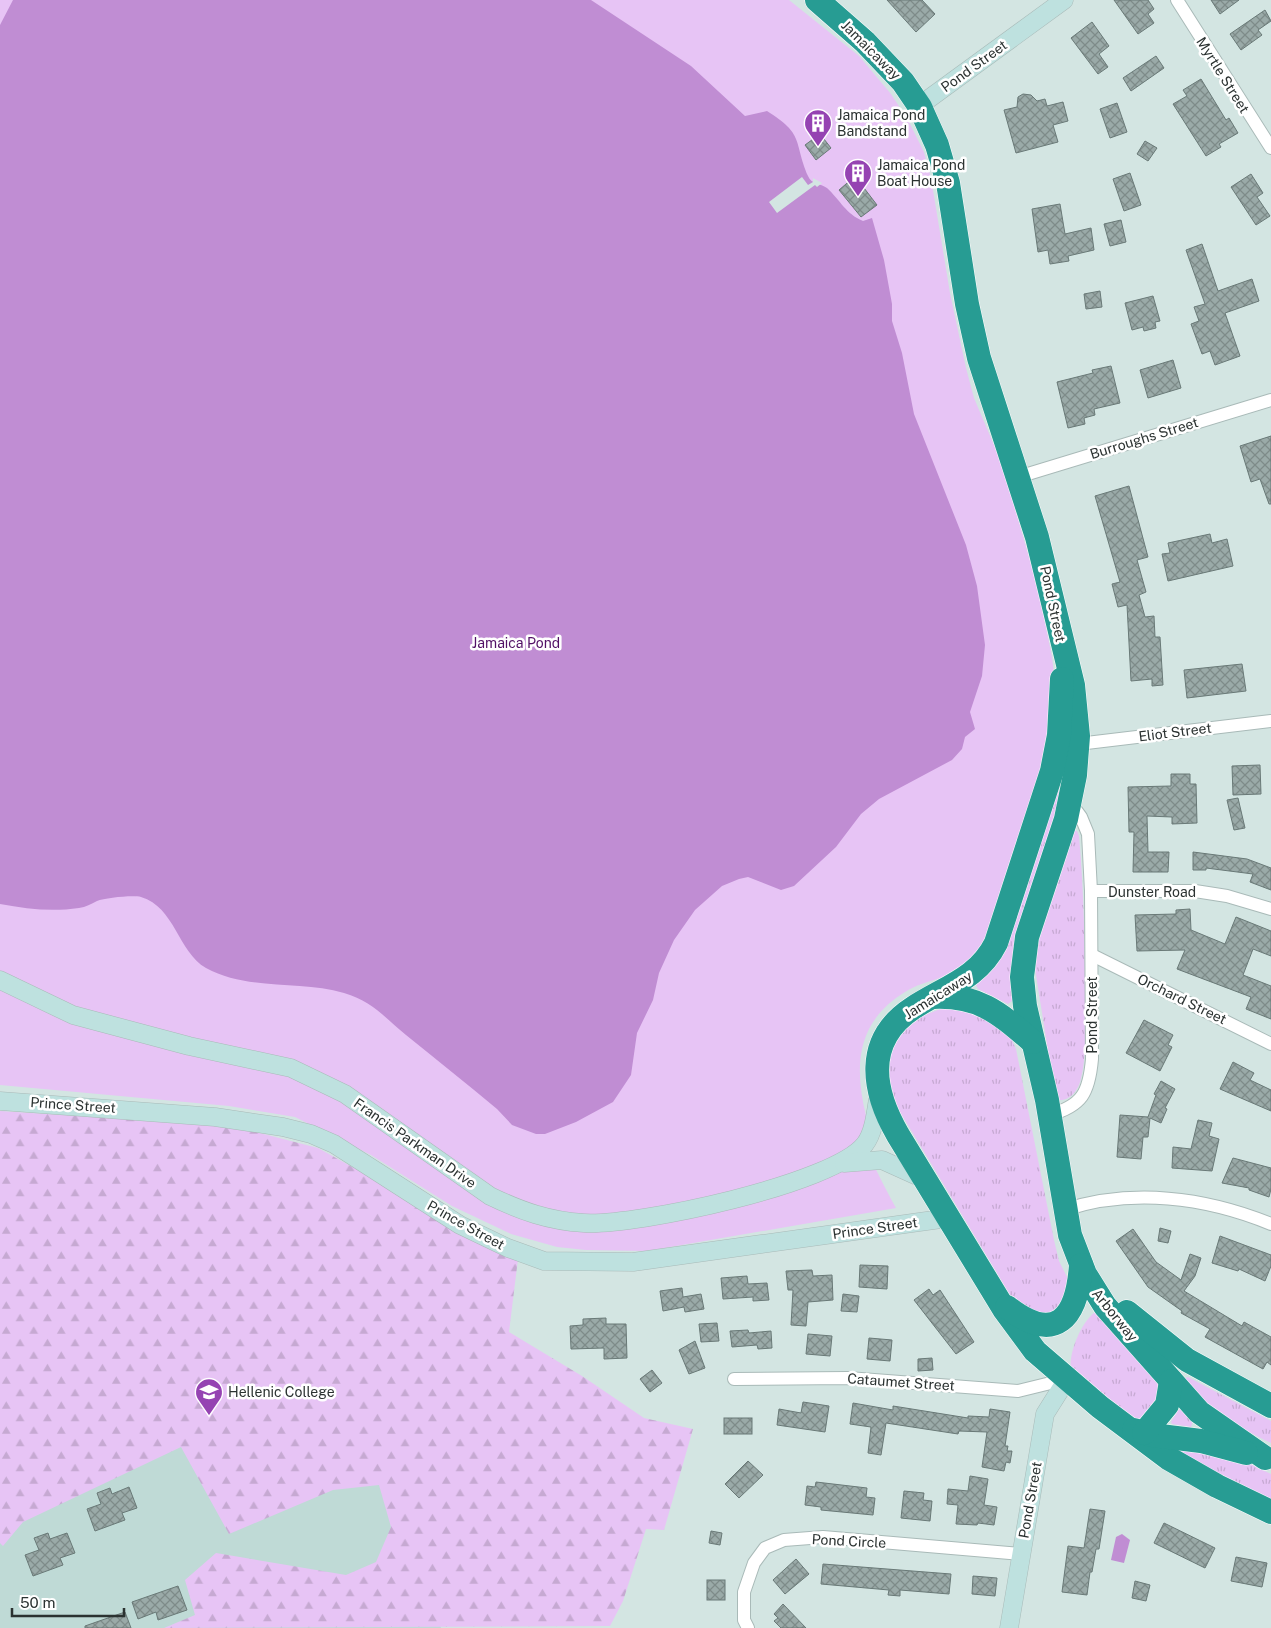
<svg xmlns="http://www.w3.org/2000/svg" width="1271" height="1628" font-family="'Public Sans',sans-serif">
	<style>
		.built { fill: #bfdad6 }
		.grass { fill: url(#grass-tufts) }
		.forest { fill: url(#forest-firs) }
		.park { fill: #e7c4f5 }
		.water { fill: #c08dd3 }
		.pier { fill: #d3e5e2 }
		.building { fill: url(#building-cross-hatch); stroke: #697977 }
		.lines { fill: none; stroke-linecap: round; stroke-linejoin: round }
		.street-casing { stroke: #a9bab8; stroke-width: 14 }
		.secondary-casing { stroke: #a9bab8; stroke-width: 19 }
		.highway-casing { stroke: #fff; stroke-width: 25 }
		.street { stroke: #fff; stroke-width: 12 }
		.secondary { stroke: #bee1df; stroke-width: 18 }
		.highway { stroke: #279c93; stroke-width: 24 }
		.labels { text-anchor: middle; stroke-width: 5; stroke-linejoin: round; paint-order: stroke }
		.street-label { font-size: 14px; fill: #2b3231; stroke: #fff }
		.poi-label { font-size: 14px; fill: #2b3231; stroke: #fff; text-anchor: start }
		.park-label { font-size: 14px; fill: #521166; stroke: #fff }
	</style>
	<defs>
		<pattern id="grass-tufts" width="24" height="20" patternUnits="userSpaceOnUse" patternTransform="scale(1.25)"><rect width="24" height="20" fill="#e7c4f5"/><path d="M3 7l-1-3M5 7V3M7 7l1-3M15 17l-1-3M17 17v-4M19 17l1-3" fill="none" stroke="#c6a9d2"/></pattern>
		<pattern id="forest-firs" width="22" height="20" patternUnits="userSpaceOnUse" patternTransform="scale(1.25)"><rect width="22" height="20" fill="#e7c4f5"/><path d="M5 1l3.5 6h-7zM16 11l3.5 6h-7z" fill="#c6a9d2"/></pattern>
		<pattern id="building-cross-hatch" width="8" height="8" patternUnits="userSpaceOnUse" patternTransform="scale(1.25)"><rect width="8" height="8" fill="#9aaaa8"/><path d="M0 0l8 8M0 8l8-8" fill="none" stroke="#7e8b89"/></pattern>
	</defs>
	<rect width="100%" height="100%" fill="#d3e5e2"/>
	<path class="built" d="M0,1111L261,1138L441,1628H0Z"/>
	<g class="grass">
		<path d="M1064,767V791L1017,936L1012,959V1001L1008,1004L978,989L976,985L997,965L1004,951Z"/>
		<path d="M1074,830L1077,831L1079,836C1084,892 1085,948 1085,1005C1084,1029 1087,1055 1081,1078C1079,1089 1071,1101 1059,1100L1055,1094L1034,963L1036,946Z"/>
		<path d="M943,1008L973,1010L1009,1034L1016,1049L1054,1240L1059,1261L1068,1279V1298L1048,1315L1018,1308L891,1097L888,1055L892,1047L904,1031L922,1016Z"/>
		<path d="M1098,1310L1158,1383V1402L1145,1419H1133L1071,1369C1068,1352 1083,1318 1098,1310Z"/>
		<path d="M1188,1377L1271,1421V1443C1240,1428 1203,1409 1185,1378Z"/>
		<path d="M1178,1410H1181L1193,1421L1191,1427L1172,1424L1171,1422Z"/>
		<path d="M1181,1446L1248,1463L1271,1474V1501L1201,1467L1176,1448Z"/>
	</g>
	<path class="forest" d="M0,1111L233,1126L318,1148L518,1259L509,1332L582,1376L644,1418L693,1429L664,1530L646,1529L623,1601L610,1626L164,1628L195,1615L185,1580L216,1553L346,1575L376,1562L391,1527L379,1485L333,1490L229,1534L181,1447L23,1522L3,1546L0,1543Z"/>
	<path class="park" d="M0,0H789L859,56L891,94L908,120L924,152L931,178L950,293L966,368L974,398L1002,464L1038,588L1052,657L1056,689L1042,765L983,943C979,949 975,957 970,962C952,979 925,979 905,992C856,1022 854,1066 866,1116C868,1122 863,1128 864,1135C865,1152 887,1191 896,1208L647,1251L586,1250L557,1247L511,1234L452,1206L371,1155L295,1117L229,1106L0,1085Z"/>
	<g class="water">
		<path d="M13,0H591L691,66L745,116L767,111C805,135 793,140 808,176C812,185 820,183 827,188C840,200 846,214 863,221L872,218L884,260L892,304V321L902,353L914,414L966,545L977,586L985,645L982,676L970,712L975,729L965,737L962,749L952,760L879,799L861,814L836,847L794,886L781,890L748,877L739,879L722,886L695,910L674,940L659,973L653,1000L637,1033L631,1075L613,1102L576,1122L545,1134H536L512,1125L497,1109C467,1084 436,1059 406,1035C384,1017 372,1001 344,993C300,980 248,991 206,968C178,952 175,907 141,897C132,895 105,898 97,901C91,904 86,907 79,908C52,912 27,909 0,904V25Z"/>
		<path d="M1122,1534L1130,1540L1124,1563L1111,1560L1116,1537Z"/>
	</g>
	<path class="pier" d="M802,177L808,185L813,182V178L822,183L817,187L815,185L777,213L769,202Z"/>
	<g class="building">
		<path d="M887,0H922L935,14L916,32Z"/>
		<path d="M1114,0H1148L1154,9L1148,14L1154,23L1138,34Z"/>
		<path d="M1211,0H1239L1220,14Z"/>
		<path d="M1265,10L1271,21L1258,30L1262,35L1241,50L1230,34Z"/>
		<path d="M1092,22L1109,46L1099,54L1108,67L1098,74L1071,38Z"/>
		<path d="M1156,56L1164,68L1131,91L1123,78Z"/>
		<path d="M1201,79L1226,120L1229,118L1238,133L1219,144L1221,147L1206,156L1173,104L1187,96L1183,90Z"/>
		<path d="M1023,94L1031,95L1037,101L1045,99L1047,106L1063,102L1068,121L1053,125L1058,142L1016,153L1004,110L1017,107L1018,97Z"/>
		<path d="M1117,103L1127,132L1110,138L1100,109Z"/>
		<path d="M820,134L831,148L816,160L805,145Z"/>
		<path d="M1145,141L1157,148L1148,161L1137,154Z"/>
		<path d="M1130,173L1141,205L1124,211L1113,179Z"/>
		<path d="M1251,174L1263,193L1257,197L1270,216L1256,225L1231,187Z"/>
		<path d="M853,178L859,186L861,184L877,205L861,217L839,190Z"/>
		<path d="M1060,204L1065,234L1091,228L1094,250L1068,256L1069,261L1050,264L1048,250L1038,252L1032,209Z"/>
		<path d="M1121,220L1126,242L1110,246L1104,224Z"/>
		<path d="M1202,244L1218,291L1252,279L1259,301L1225,313L1240,356L1215,365L1210,351L1202,354L1191,324L1199,321L1194,307L1205,304L1186,250Z"/>
		<path d="M1100,291L1102,307L1086,309L1084,294Z"/>
		<path d="M1153,296L1160,321L1155,322L1156,328L1144,331L1143,327L1132,330L1125,303Z"/>
		<path d="M1173,360L1181,388L1148,398L1140,370Z"/>
		<path d="M1111,366L1120,403L1094,409L1095,415L1084,418L1085,424L1068,428L1057,382L1093,373L1092,370Z"/>
		<path d="M1271,436V504H1269L1260,479L1251,482L1240,446Z"/>
		<path d="M1129,486L1148,557L1137,560L1146,592L1139,595L1145,617L1154,616L1155,637H1160L1163,685L1152,686V679L1131,681L1127,605L1118,607L1112,584L1120,582L1095,496Z"/>
		<path d="M1210,534L1212,543L1227,539L1233,566L1168,581L1162,554L1170,553L1168,543Z"/>
		<path d="M1242,664L1246,691L1187,698L1184,670Z"/>
		<path d="M1260,765L1261,794L1233,795L1232,766Z"/>
		<path d="M1171,774H1190V784H1196L1197,823L1172,824V817L1147,816L1148,852H1169L1168,872H1133L1134,832H1129L1128,787L1171,786Z"/>
		<path d="M1238,798L1245,828L1234,830L1227,800Z"/>
		<path d="M1193,852L1247,859L1271,868V890L1250,882L1253,874L1206,868V870H1193Z"/>
		<path d="M1190,909L1191,930L1225,944L1236,917L1271,931V956L1253,949L1243,975L1271,986V1019L1246,1009L1251,997L1177,969L1185,950L1137,951L1135,915L1176,914V910Z"/>
		<path d="M1144,1020L1173,1035L1168,1045L1172,1047L1160,1071L1126,1053Z"/>
		<path d="M1233,1062L1254,1073L1250,1080L1271,1090V1111L1220,1089Z"/>
		<path d="M1161,1081L1175,1089L1165,1108L1167,1109L1161,1123L1150,1118L1148,1137H1143L1141,1159L1117,1157L1120,1115L1148,1117L1156,1095L1154,1094Z"/>
		<path d="M1198,1120L1212,1123L1209,1136L1219,1139L1212,1171L1172,1168L1173,1147L1191,1149Z"/>
		<path d="M1233,1158L1271,1168V1189L1269,1197L1249,1190V1188L1222,1183Z"/>
		<path d="M1160,1228L1171,1231L1168,1243L1158,1241Z"/>
		<path d="M1133,1229L1156,1262L1181,1280L1190,1254L1201,1258L1195,1276L1184,1291L1242,1326L1244,1322L1271,1337V1365L1267,1362L1263,1369L1205,1337L1210,1329L1181,1313L1182,1311L1148,1287L1116,1241Z"/>
		<path d="M1220,1236L1271,1255V1266L1265,1281L1239,1269L1238,1271L1212,1263Z"/>
		<path d="M860,1265L888,1266L887,1289L859,1287Z"/>
		<path d="M812,1270L813,1276L832,1275L833,1300L808,1302L806,1326L791,1325L793,1290H788L786,1271Z"/>
		<path d="M747,1276L748,1284L767,1283L769,1300L753,1301V1297L723,1299L721,1278Z"/>
		<path d="M682,1288L683,1297L701,1294L704,1309L685,1312L684,1307L663,1311L660,1291Z"/>
		<path d="M929,1289L933,1295L940,1290L974,1342L956,1354L914,1300Z"/>
		<path d="M843,1294L859,1296L857,1312L841,1311Z"/>
		<path d="M606,1318V1324H626L627,1358L604,1359V1348L571,1349L570,1326L583,1325V1319Z"/>
		<path d="M717,1323L719,1341L701,1342L699,1324Z"/>
		<path d="M748,1330L749,1333L771,1331L772,1348L758,1349L757,1345L732,1347L730,1331Z"/>
		<path d="M808,1334L832,1336L830,1356L806,1354Z"/>
		<path d="M869,1338L892,1340L890,1361L867,1359Z"/>
		<path d="M695,1341L705,1368L689,1374L679,1350Z"/>
		<path d="M932,1358L933,1370L918,1371V1359Z"/>
		<path d="M652,1370L662,1383L650,1392L640,1379Z"/>
		<path d="M803,1402L829,1406L825,1432L777,1425L779,1409L801,1413Z"/>
		<path d="M853,1403L893,1410V1406L968,1418V1416L989,1417L990,1409L1010,1412L1005,1446H1008L1007,1451H1012L1010,1463L1006,1462L1004,1471L982,1467L987,1432L959,1431L958,1434L886,1423L881,1455L868,1453L871,1427L850,1424Z"/>
		<rect x="724" y="1418" width="28" height="16"/>
		<path d="M748,1461L763,1475L739,1498L725,1484Z"/>
		<path d="M970,1476L988,1479L984,1505L997,1507L994,1525L978,1523L977,1525L956,1524L958,1505L947,1504L948,1489L968,1491Z"/>
		<path d="M816,1482L867,1488L866,1497L875,1498L873,1515L821,1510V1507L805,1505L807,1486L815,1487Z"/>
		<path d="M129,1487L137,1508L122,1513L125,1520L95,1531L87,1509L101,1504L97,1493L110,1488L112,1494Z"/>
		<path d="M904,1491L924,1493L923,1500L932,1501L930,1521L901,1518Z"/>
		<path d="M1090,1509L1105,1511L1099,1549H1096L1092,1572H1090L1087,1595L1062,1592L1068,1546L1084,1548Z"/>
		<path d="M1164,1523L1215,1548L1205,1568L1154,1543Z"/>
		<path d="M711,1531L722,1533L720,1545L709,1543Z"/>
		<path d="M48,1533L50,1539L67,1533L75,1553L60,1558L63,1565L33,1576L25,1555L39,1550L34,1538Z"/>
		<path d="M1236,1557L1267,1563L1262,1587L1231,1581Z"/>
		<path d="M796,1559L809,1574L785,1594L773,1580Z"/>
		<path d="M823,1564L951,1574L949,1594L900,1590V1596L888,1595L889,1590L821,1584Z"/>
		<path d="M973,1576L997,1578L995,1596L972,1594Z"/>
		<rect x="707" y="1580" width="18" height="20"/>
		<path d="M1135,1581L1150,1585L1146,1601L1132,1598Z"/>
		<path d="M178,1586L187,1610L158,1620L156,1612L138,1619L132,1602Z"/>
		<path d="M783,1604L806,1628H781L774,1621L778,1618L774,1614Z"/>
		<path d="M125,1612L131,1628H85V1626Z"/>
	</g>
	<g class="lines">
		<g class="street-casing">
			<g id="street">
				<path d="M1177,0L1271,148"/>
				<path d="M1018,477L1271,400"/>
				<path d="M1078,744L1271,721"/>
				<path d="M1091,891H1195L1227,896L1271,909"/>
				<path d="M1092,955L1271,1044"/>
				<path d="M1049,1115C1082,1106 1089,1093 1092,1059L1091,891L1088,834L1081,817L1070,802"/>
				<path d="M1064,1210C1132,1188 1205,1197 1271,1224"/>
				<path d="M734,1379L848,1378L1018,1391L1067,1379"/>
				<path d="M748,1628L744,1620V1592L754,1563L765,1548L784,1540L823,1537L1021,1554"/>
			</g>
		</g>
		<g class="secondary-casing">
			<g id="secondary">
				<path d="M919,106L1064,0"/>
				<path d="M0,980L73,1015L189,1046L291,1068L345,1094L490,1196C521,1211 549,1221 584,1223C637,1226 834,1184 865,1144C875,1131 876,1108 879,1093"/>
				<path d="M0,1101L215,1117L283,1127L311,1134L334,1144L460,1225L508,1248L544,1261L633,1262L948,1218"/>
				<path d="M844,1163L882,1160L924,1179"/>
				<path d="M1009,1628L1045,1414L1067,1379"/>
			</g>
		</g>
		<g class="highway-casing">
			<g id="highway">
				<path d="M817,0L865,42L903,82L920,107L937,145L948,183L967,304L979,358L1037,537L1073,685L1078,736L1075,775L1066,819L1027,937L1022,977L1025,1006L1047,1100L1070,1235L1085,1274L1105,1306L1199,1412L1265,1458"/>
				<path d="M1062,679L1059,735L1052,771L996,943C978,979 945,987 913,1008C864,1040 872,1090 898,1135L1004,1309L1035,1351L1100,1407L1168,1458L1217,1486L1271,1512"/>
				<path d="M933,997C980,995 999,1013 1033,1042"/>
				<path d="M1007,1307C1056,1345 1077,1318 1081,1265"/>
				<path d="M1127,1312L1187,1360L1271,1406"/>
				<path d="M1134,1430L1152,1435L1201,1441L1246,1453"/>
				<path d="M1144,1433L1167,1405L1171,1381"/>
			</g>
		</g>
		<use href="#street" class="street"/>
		<use href="#secondary" class="secondary"/>
		<use href="#highway" class="highway"/>
	</g>
	<defs>
		<g id="building-pin" transform="scale(1.4375)"><path d="M0 17L-7.5 6A9.5 9.5 0 1 1 7.5 6Z" fill="#9543b2" stroke="#fff"/><path d="M-4-6H4V6H1V3H-1V6H-4ZM-2.5-4.3h1.7v1.8h-1.7ZM.8-4.3h1.7v1.8H.8ZM-2.5-1h1.7V.8h-1.7ZM.8-1h1.7V.8H.8Z" fill="#fff"/></g>
		<g id="university-pin" transform="scale(1.4375)"><path d="M0 17L-7.5 6A9.5 9.5 0 1 1 7.5 6Z" fill="#9543b2" stroke="#fff"/><path d="M0-5L7-2L0 1L-7-2ZM-4 1L0 2.5L4 1V4Q0 6-4 4Z" fill="#fff"/></g>
	</defs>
	<g fill-rule="evenodd">
		<use href="#building-pin" x="818" y="123"/>
		<use href="#building-pin" x="858" y="173"/>
		<use href="#university-pin" x="209" y="1392"/>
	</g>
	<g class="labels">
		<g class="street-label">
			<text transform="translate(871 50) rotate(45)" y="5">Jamaicaway</text>
			<text transform="translate(974 66) rotate(-36)" y="5">Pond Street</text>
			<text transform="translate(1223 75) rotate(58)" y="5">Myrtle Street</text>
			<text transform="translate(1144 438) rotate(-17)" y="5">Burroughs Street</text>
			<text transform="translate(1053 604) rotate(78)" y="5">Pond Street</text>
			<text transform="translate(1175 732) rotate(-7)" y="5">Eliot Street</text>
			<text x="1152" y="897">Dunster Road</text>
			<text transform="translate(938 995) rotate(-32)" y="5">Jamaicaway</text>
			<text transform="translate(1182 999) rotate(26)" y="5">Orchard Street</text>
			<text transform="translate(1092 1015) rotate(-90)" y="5">Pond Street</text>
			<text transform="translate(73 1105) rotate(4)" y="5">Prince Street</text>
			<text transform="translate(415 1143) rotate(35)" y="5">Francis Parkman Drive</text>
			<text transform="translate(466 1225) rotate(29)" y="5">Prince Street</text>
			<text transform="translate(875 1228) rotate(-8)" y="5">Prince Street</text>
			<text transform="translate(1115 1315) rotate(51)" y="5">Arborway</text>
			<text transform="translate(901 1382) rotate(4)" y="5">Cataumet Street</text>
			<text transform="translate(1030 1500) rotate(-80)" y="5">Pond Street</text>
			<text transform="translate(849 1541) rotate(3)" y="5">Pond Circle</text>
		</g>
		<g class="poi-label">
			<text x="837" y="120">Jamaica Pond<tspan x="837" dy="16">Bandstand</tspan></text>
			<text x="877" y="170">Jamaica Pond<tspan x="877" dy="16">Boat House</tspan></text>
			<text x="228" y="1397">Hellenic College</text>
		</g>
		<g class="park-label">
			<text x="516" y="648">Jamaica Pond</text>
		</g>
	</g>
	<path d="M12 1608v8h112v-8" fill="none" stroke="#2b3231" stroke-width="2.5"/>
	<text x="20" y="1608" font-size="15" fill="#2b3231" stroke="#ffffff" stroke-width="4" paint-order="stroke">50 m</text>
</svg>
